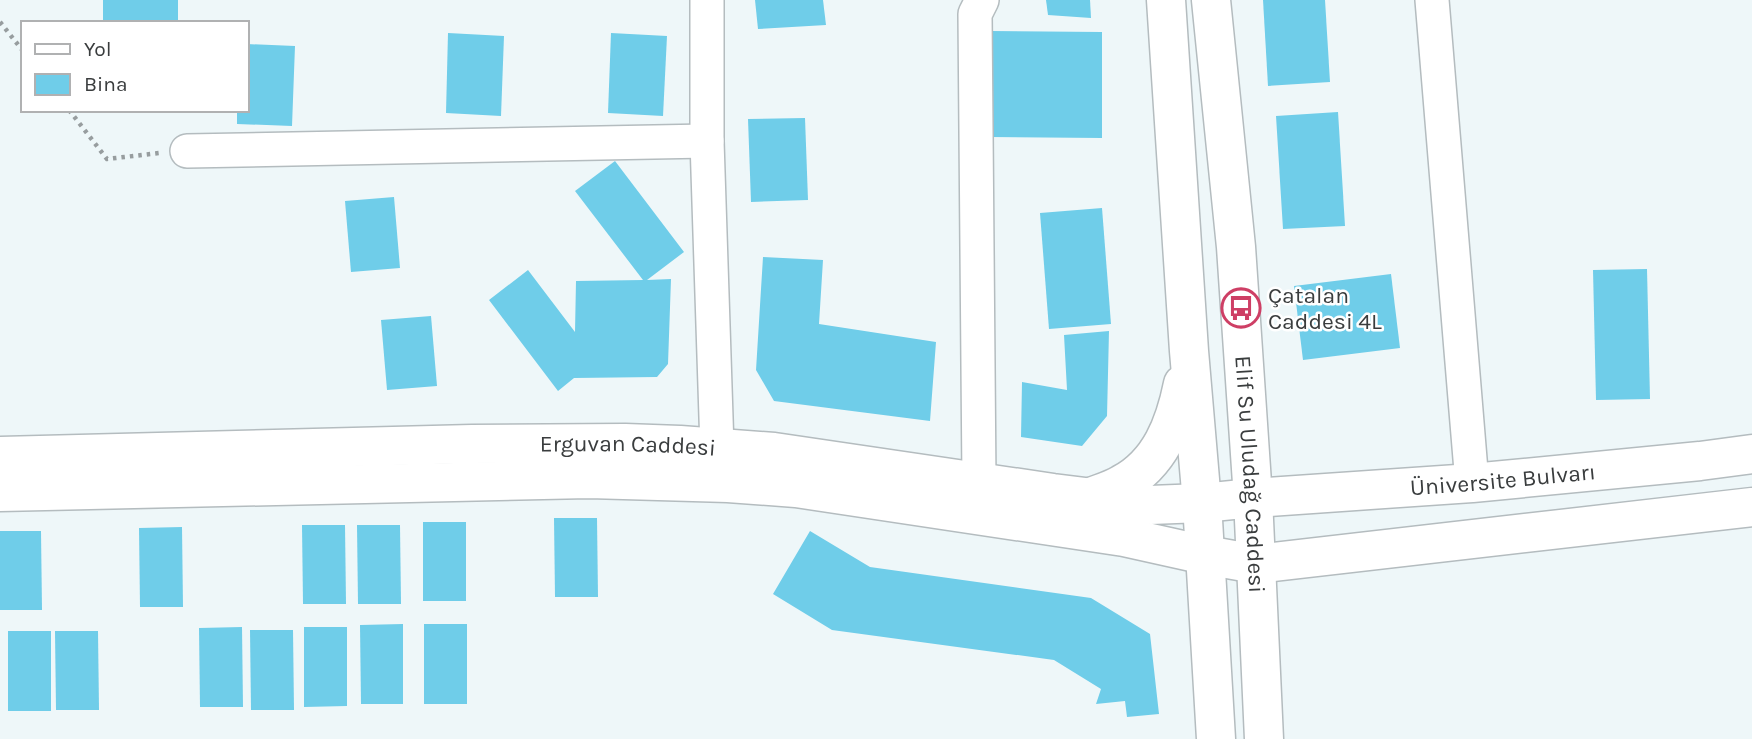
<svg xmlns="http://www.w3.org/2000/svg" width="1752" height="739" font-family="Karla,sans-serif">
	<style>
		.building { fill: #6fcde9 }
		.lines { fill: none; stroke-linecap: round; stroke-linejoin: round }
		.street-casing { stroke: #b4bcbf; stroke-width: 36 }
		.secondary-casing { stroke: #b4bcbf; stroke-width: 41 }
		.path { stroke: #979d9f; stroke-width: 4.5; stroke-dasharray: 3.5 5; stroke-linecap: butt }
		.street { stroke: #fff; stroke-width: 33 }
		.secondary { stroke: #fff; stroke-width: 38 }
		.labels { text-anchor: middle; stroke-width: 5; stroke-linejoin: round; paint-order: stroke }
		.poi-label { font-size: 23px; fill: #3a3d3e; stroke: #fff; text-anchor: start }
		.street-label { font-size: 23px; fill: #3a3d3e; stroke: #fff }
	</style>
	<rect width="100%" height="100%" fill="#eef7f9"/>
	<g class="building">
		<rect x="103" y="0" width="75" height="23"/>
		<path d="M755,0H823L826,25L758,29Z"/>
		<path d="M1046,0H1090L1091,18L1048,15Z"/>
		<path d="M1263,0H1325L1330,82L1268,86Z"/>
		<path d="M990,31L1102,32V138L990,137Z"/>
		<path d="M448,33L504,36L501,116L446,113Z"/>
		<path d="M611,33L667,36L663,116L608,113Z"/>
		<path d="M247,44L295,46L292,126L237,124V110H247Z"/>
		<path d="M1338,112L1345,226L1283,229L1276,116Z"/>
		<path d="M805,118L808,200L751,202L748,119Z"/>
		<path d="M615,161L684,252L647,280L671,279L668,364L657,377L574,378L558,391L489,300L528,270L575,332L576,281L643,280L575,191Z"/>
		<path d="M394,197L400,268L351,272L345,201Z"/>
		<path d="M1102,208L1111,324L1049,329L1040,213Z"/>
		<path d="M763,257L823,260L819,324L936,342L930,421L774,401L756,370Z"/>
		<path d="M1647,269L1650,399L1596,400L1593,270Z"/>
		<path d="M1391,274L1400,348L1303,360L1294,286Z"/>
		<path d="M431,316L437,386L387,390L381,320Z"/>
		<path d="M1109,331L1107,416L1082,446L1021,437L1022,382L1067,390L1064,335Z"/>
		<path d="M554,518H597L598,597H555Z"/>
		<rect x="423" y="522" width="43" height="79"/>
		<path d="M302,525H345L346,604H303Z"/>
		<path d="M357,525H400L401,604H358Z"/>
		<path d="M182,527L183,607H140L139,528Z"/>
		<path d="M0,531H41L42,610H0Z"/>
		<path d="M810,531L870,567L1091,598L1150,634L1159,714L1127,717L1125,701L1096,704L1101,689L1054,660L832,630L773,594Z"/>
		<path d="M403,624V704H361L360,625Z"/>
		<rect x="424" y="624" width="43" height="80"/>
		<path d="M242,627L243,707H200L199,628Z"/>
		<path d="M304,627H347V706L304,707Z"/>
		<path d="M250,630H293L294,710H251Z"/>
		<rect x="8" y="631" width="43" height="80"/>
		<path d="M55,631H98L99,710H56Z"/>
	</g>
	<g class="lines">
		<g class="street-casing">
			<g id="street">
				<path d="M707,0V141L717,448"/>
				<path d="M1432,0L1472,483"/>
				<path d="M187,151L707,141"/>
				<path d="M979,482L975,14L982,0"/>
			</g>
		</g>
		<g class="secondary-casing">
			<g id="secondary">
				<path d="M1166,0L1189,351L1202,503L1216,739"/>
				<path id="s1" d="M1211,0L1236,247L1253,498L1264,739"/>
				<path id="s2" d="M0,456L472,444L625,443L680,445L774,452L1053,493L1150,505L1202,503L1253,498L1472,483L1700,461L1752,454"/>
				<path d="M0,492L589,479L728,483L796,488L1124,537L1205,555L1256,564L1752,507"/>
				<path d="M1091,497C1101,493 1112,490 1122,484C1160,464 1175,424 1183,384"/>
			</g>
		</g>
		<g class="path">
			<path d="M0,22L23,51"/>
			<path d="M69,110L107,159L159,153"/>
		</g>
		<use href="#street" class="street"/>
		<use href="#secondary" class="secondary"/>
	</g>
	<defs>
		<g id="bus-ring" transform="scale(2.0125)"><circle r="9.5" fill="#fff" stroke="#ce3f65" stroke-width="1.5"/><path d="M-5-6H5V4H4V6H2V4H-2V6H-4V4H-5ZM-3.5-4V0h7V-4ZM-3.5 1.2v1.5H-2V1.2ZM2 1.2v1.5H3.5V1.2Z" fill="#ce3f65"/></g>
	</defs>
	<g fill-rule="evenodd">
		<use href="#bus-ring" x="1241" y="308"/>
	</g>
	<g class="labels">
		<g class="poi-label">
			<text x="1268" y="303">Çatalan<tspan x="1268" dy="26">Caddesi 4L</tspan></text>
		</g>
		<g class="street-label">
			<text dy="8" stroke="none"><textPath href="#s2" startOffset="628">Erguvan Caddesi</textPath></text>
			<text dy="8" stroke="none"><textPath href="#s1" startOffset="476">Elif Su Uludağ Caddesi</textPath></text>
			<text dy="8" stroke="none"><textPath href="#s2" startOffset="1508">Üniversite Bulvarı</textPath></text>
		</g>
	</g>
	<rect x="21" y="21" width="228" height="91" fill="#ffffff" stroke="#b0b1b2" stroke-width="2"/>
	<rect x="35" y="44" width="35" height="10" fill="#ffffff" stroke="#b0b1b2" stroke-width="2"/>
	<text x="84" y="56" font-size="21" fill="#3a3d3e">Yol</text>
	<rect x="35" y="74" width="35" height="21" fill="#6fcde9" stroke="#b0b1b2" stroke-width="2"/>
	<text x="84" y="91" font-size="21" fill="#3a3d3e">Bina</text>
</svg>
